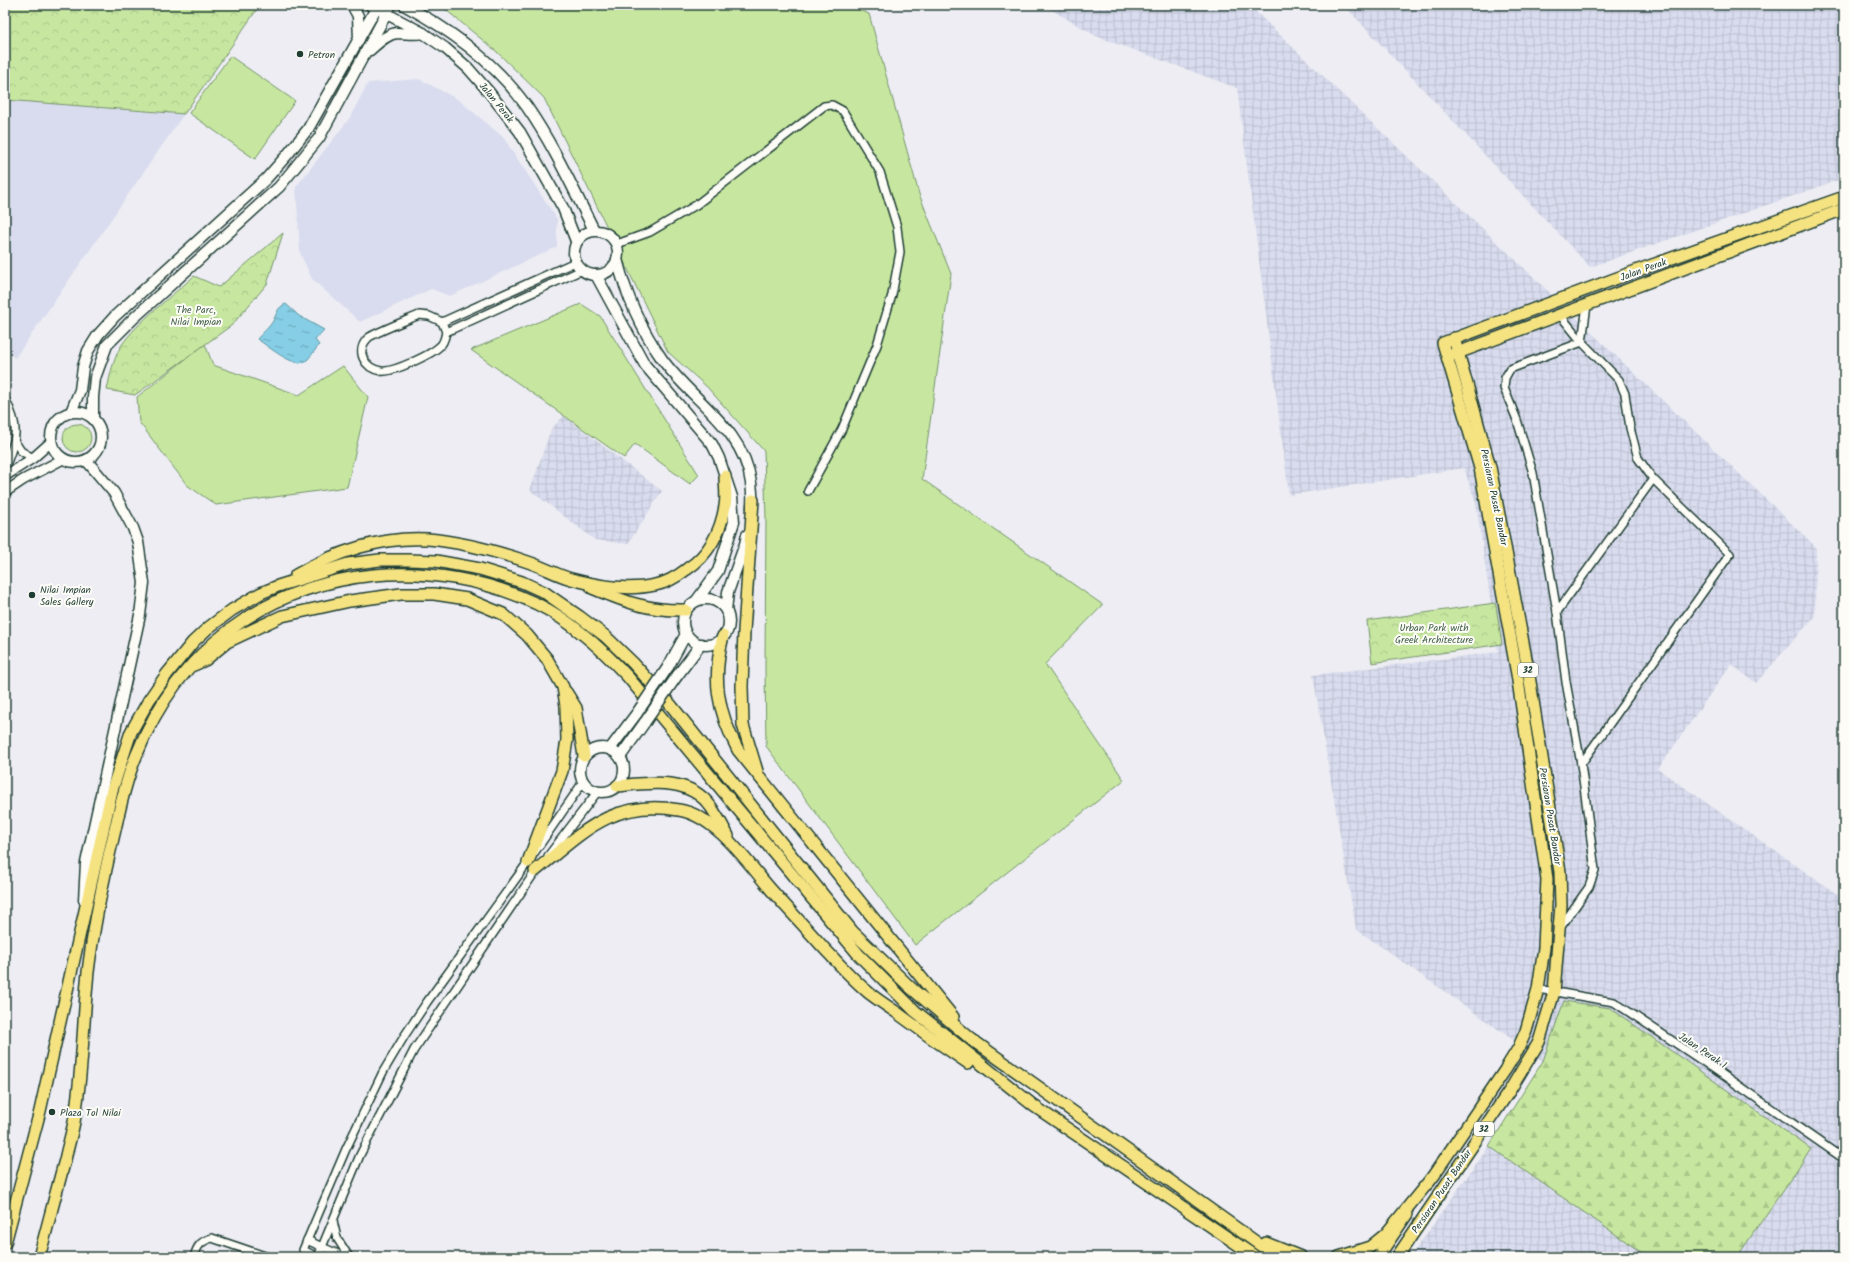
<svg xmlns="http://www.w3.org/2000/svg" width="1849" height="1262" font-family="Kalam,sans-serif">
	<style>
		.built { fill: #d9dcee }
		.industrial { fill: url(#industrial-grid) }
		.green { fill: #c7e7a0; stroke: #73926a }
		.forest { fill: url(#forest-firs); stroke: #73926a }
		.park { fill: url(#park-crowns); stroke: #73926a }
		.water { fill: url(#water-ripples); stroke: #5c949f }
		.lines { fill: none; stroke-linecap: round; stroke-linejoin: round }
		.minor-casing { stroke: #1f3d34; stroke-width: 10 }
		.tertiary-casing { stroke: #1f3d34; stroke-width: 12 }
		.secondary-casing { stroke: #1f3d34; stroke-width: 13 }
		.primary-casing { stroke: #1f3d34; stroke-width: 14 }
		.trunk-casing { stroke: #1f3d34; stroke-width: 14 }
		.minor { stroke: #fdfcf7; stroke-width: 7 }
		.tertiary { stroke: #fdfcf7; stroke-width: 9 }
		.secondary { stroke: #fdfcf7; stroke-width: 10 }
		.primary { stroke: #f5e382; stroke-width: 11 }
		.trunk { stroke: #f5e382; stroke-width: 11 }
		.secondary-bridge-casing { stroke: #1f3d34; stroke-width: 13; stroke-linecap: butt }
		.secondary-bridge { stroke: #fdfcf7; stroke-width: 10 }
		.poi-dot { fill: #1f3d34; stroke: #fdfcf7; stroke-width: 1.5 }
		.labels { text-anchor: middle; stroke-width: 4; stroke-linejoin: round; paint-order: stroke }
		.shield { fill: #fdfcf7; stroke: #62766e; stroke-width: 1 }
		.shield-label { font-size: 9px; font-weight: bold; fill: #1f3d34 }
		.poi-label { font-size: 10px; fill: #1f3d34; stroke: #fdfcf7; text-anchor: start }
		.street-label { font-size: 10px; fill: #1f3d34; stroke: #fdfcf7 }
		.park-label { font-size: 10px; fill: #415f4a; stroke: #fdfcf7 }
	</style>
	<defs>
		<pattern id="industrial-grid" width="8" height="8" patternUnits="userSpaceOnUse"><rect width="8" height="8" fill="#d9dcee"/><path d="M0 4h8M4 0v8" fill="none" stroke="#babecd"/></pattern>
		<pattern id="forest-firs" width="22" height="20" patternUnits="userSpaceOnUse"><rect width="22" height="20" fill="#c7e7a0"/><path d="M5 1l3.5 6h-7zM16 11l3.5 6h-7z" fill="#aac78a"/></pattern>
		<pattern id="park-crowns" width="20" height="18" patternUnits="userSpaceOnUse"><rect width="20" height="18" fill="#c7e7a0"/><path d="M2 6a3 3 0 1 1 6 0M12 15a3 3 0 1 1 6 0" fill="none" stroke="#aac78a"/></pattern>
		<pattern id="water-ripples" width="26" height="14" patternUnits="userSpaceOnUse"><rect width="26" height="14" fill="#85cee6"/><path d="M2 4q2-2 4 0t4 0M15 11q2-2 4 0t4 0" fill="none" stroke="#6ca8bb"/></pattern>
	</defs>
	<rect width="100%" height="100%" fill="#ededf3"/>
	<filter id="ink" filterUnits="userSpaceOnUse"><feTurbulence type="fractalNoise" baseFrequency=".025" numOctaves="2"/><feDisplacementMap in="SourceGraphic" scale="8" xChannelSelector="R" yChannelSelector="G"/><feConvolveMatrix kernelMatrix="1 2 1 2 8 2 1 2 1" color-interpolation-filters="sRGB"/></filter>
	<g filter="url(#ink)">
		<g class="built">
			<path d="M419,79L459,100L503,137L557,219V247L450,296L431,289L360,322L312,279L300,253L296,187L349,119L368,83Z"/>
			<path d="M5,99L184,114L15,358L5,351Z"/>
		</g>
		<g class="industrial">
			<path d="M1038,5H1252L1258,14L1816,547L1815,616L1756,683L1731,664L1658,769L1844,899V1257H1410L1489,1146L1543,1061L1356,929L1313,675L1498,652L1476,503L1464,468L1289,495L1237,88L1096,36L1045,6Z"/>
			<path d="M1344,5H1844V178L1590,267Z"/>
			<path d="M564,416L662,491L628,544L595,540L530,490L551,429Z"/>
		</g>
		<g class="green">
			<path d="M446,5H848L869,14L919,194L951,274L922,479L1103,605L1045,664L1124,780L915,945L766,746L765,669L766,518L764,451L707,387L668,352L544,98L496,51L446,10Z"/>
			<path d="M230,56L295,101L255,159L189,113Z"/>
			<path d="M581,304L600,316L699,475L690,484L635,444L624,458L471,350Z"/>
			<path d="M205,344L213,365L299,395L343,366L368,397L347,487L216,505L187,485L139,422L137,397Z"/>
			<circle cx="77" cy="438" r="14"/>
		</g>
		<path class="forest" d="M1564,1001L1610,1008L1811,1149L1737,1257H1648L1489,1146L1543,1061Z"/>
		<g class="park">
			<path d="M5,5H260L184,114L5,100Z"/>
			<path d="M283,233L267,284L232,325L135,395L107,390C110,375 113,360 121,346C137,322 172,296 194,276L219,287Z"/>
			<path d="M1495,603L1496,606L1502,644L1372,663L1367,621Z"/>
		</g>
		<path class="water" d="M286,304L299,316L324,330L315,340L319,345C315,350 311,356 307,360C296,371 267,345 257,339C262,333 269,328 273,321C277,314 277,307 286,304Z"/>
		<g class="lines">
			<g class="minor-casing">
				<g id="minor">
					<path d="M617,244L650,232L696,205L824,106L832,105L843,111L880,172L897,227L900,252L892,295L877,345L842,429L808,491"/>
					<path d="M419,315L429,316L442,322L446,332C445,337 444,343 440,346C432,354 393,373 381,371C364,368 355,351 368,338C374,333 410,319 419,315Z"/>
					<path d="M1560,315L1582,342L1619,380L1625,394L1630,428L1638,458L1653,479L1730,554L1581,764"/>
					<path d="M442,322L575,262"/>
					<path d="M446,332L582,270"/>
					<path d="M1582,342L1587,305"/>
					<path d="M5,399C21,429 16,438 5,468"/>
					<path d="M15,442L21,451L33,458"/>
					<path d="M1557,612L1653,479"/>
					<path d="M548,856L598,791"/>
					<path d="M1560,928L1589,887L1595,870L1581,764L1566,682L1557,612L1533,473L1517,420L1504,388L1505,378L1510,369L1582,342"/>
					<path d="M1538,989L1614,1002L1713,1068L1844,1159"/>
					<path d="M333,1221L337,1238L349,1257"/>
					<path d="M307,1240L322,1247L318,1257"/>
					<path d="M194,1257C197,1246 201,1241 212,1238L268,1257"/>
					<path d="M317,1257L303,1250L346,1149L383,1072L405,1035L427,1002L528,862L583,782"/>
					<path d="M345,1257L322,1247L360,1155L414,1050L537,869"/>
				</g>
			</g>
			<g class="tertiary-casing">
				<g id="tertiary">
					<path d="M5,476L33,458L51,442"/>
					<path d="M5,492L23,480L63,459"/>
				</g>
			</g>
			<g class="secondary-casing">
				<g id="secondary">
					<path d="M352,5L358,16L359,39"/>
					<path d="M370,5L423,33L445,48L468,68L489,92L520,132L563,208L576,241"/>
					<path d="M404,5C451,30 496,63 527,107C554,146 573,189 594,230"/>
					<path d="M370,50C378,43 387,34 397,33C406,33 414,35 423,33"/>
					<circle cx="596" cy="253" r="22"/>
					<path d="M617,259C626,295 641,329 662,359C692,401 744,428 751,483C752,491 753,499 752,507"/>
					<path d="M596,275L645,365L712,444L719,458L732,497L734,522L718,571L697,600"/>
					<circle cx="76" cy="437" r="25"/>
					<path d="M71,412L80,390L83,367L88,351L98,335L115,316L266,179L288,154L308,129L378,5"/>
					<path d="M93,418V397L95,378L107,345L135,317L279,187L319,138L391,5"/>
					<circle cx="706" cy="622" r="23"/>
					<path d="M726,611L728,592L745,544L747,535"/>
					<path d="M668,667L686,634"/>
					<path d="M677,676L701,644"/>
					<circle cx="602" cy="770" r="22"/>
					<path d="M610,749L637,713"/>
					<path d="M620,757L645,722"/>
					<path d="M84,900L86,863L140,615L144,583L138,542L133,528L114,493L87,461"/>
				</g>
			</g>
			<g class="primary-casing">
				<g id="primary">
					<path d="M1452,355L1844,209"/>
					<path d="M1429,1182L1505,1070L1518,1049L1526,1031L1538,989L1544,948L1547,879L1517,674L1480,468L1443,343L1644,268L1844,197"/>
					<path d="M1378,1257L1407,1214"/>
					<path d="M1397,1257L1510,1090L1539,1042L1554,992L1561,905L1560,872L1528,669L1490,467L1454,338"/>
				</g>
			</g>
			<g class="trunk-casing">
				<g id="trunk">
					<path d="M753,500L744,631L742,686L743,725L757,771"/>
					<path d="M296,575C335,552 382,536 428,539C462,542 499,552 531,563C545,568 557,575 571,579C597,586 628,591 655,585C667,583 678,576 687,569C709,555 721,531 725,506C727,497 725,486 725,476"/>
					<path d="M592,588C626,602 648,611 686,610"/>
					<path d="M723,636C712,679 717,710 738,750L953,1017"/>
					<path d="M194,665L205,660L227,642L282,616L350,601L401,594H434L467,599L503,614L527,635L547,659L563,687L566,706L567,740L562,771L528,862"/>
					<path d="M566,692L576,708L584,756"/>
					<path d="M617,786C649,783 689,776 711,807C717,816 723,826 728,836"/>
					<path d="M535,871C582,833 613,798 679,810C717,816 749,865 773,892C789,910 806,928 822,946C837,962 852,979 869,993C878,1000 887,1006 896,1012C920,1030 944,1047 968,1063"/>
					<path d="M5,1243L40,1111L112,790L131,732L149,700L167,674L193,642L208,628L232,610L261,593L278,586L348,564L380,560H408L436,561L480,569L522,582L544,592L580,617L605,636L633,663L670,704L852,931L911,988L971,1039L1277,1257"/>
					<path d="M1266,1243L1301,1257"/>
					<path d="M39,1257C48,1225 56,1192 65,1160C68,1145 73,1131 75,1116C83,1068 83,1020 88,972C93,931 101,891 110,851C118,818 124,784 137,754C178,651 264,586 374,575C429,570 487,580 537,604C572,621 602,649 628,677L859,955L915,1011L1034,1106L1256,1257"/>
					<path d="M1339,1257L1370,1247L1386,1234L1435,1174"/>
				</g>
			</g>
			<use href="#minor" class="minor"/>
			<use href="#tertiary" class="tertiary"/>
			<use href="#secondary" class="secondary"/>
			<use href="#primary" class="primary"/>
			<use href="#trunk" class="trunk"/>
			<g class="secondary-bridge-casing">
				<g id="secondary-bridge">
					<path d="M637,713L668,667"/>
					<path d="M645,722L677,676"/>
				</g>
			</g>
			<use href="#secondary-bridge" class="secondary-bridge"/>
		</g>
	</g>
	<g class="poi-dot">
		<circle cx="300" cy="54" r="4"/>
		<circle cx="32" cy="595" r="4"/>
		<circle cx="52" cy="1112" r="4"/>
	</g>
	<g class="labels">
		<g class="shield">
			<rect x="1518" y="663" width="20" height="14" rx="3"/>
			<rect x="1474" y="1122" width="20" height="14" rx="3"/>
		</g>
		<g class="shield-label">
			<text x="1528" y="673">32</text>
			<text x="1484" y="1132">32</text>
		</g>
		<g class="poi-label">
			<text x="308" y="58">Petron</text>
			<text x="40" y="593">Nilai Impian<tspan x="40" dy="12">Sales Gallery</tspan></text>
			<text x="60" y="1116">Plaza Tol Nilai</text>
		</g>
		<g class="street-label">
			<text transform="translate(497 102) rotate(51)" y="4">Jalan Perak</text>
			<text transform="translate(1643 269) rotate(-20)" y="4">Jalan Perak</text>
			<text transform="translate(1495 497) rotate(78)" y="4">Persiaran Pusat Bandar</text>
			<text transform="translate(1551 816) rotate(81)" y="4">Persiaran Pusat Bandar</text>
			<text transform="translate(1703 1050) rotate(34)" y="4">Jalan Perak 1</text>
			<text transform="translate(1441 1191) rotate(-56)" y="4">Persiaran Pusat Bandar</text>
		</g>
		<g class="park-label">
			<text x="196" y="313">The Parc,<tspan x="196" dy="12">Nilai Impian</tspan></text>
			<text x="1434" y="631">Urban Park with<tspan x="1434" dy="12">Greek Architecture</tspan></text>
		</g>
	</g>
	<rect width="1849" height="1262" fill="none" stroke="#fdfcf7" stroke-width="20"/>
	<rect x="10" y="10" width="1829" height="1242" fill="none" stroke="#1f3d34" stroke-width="1.5" filter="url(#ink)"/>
</svg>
